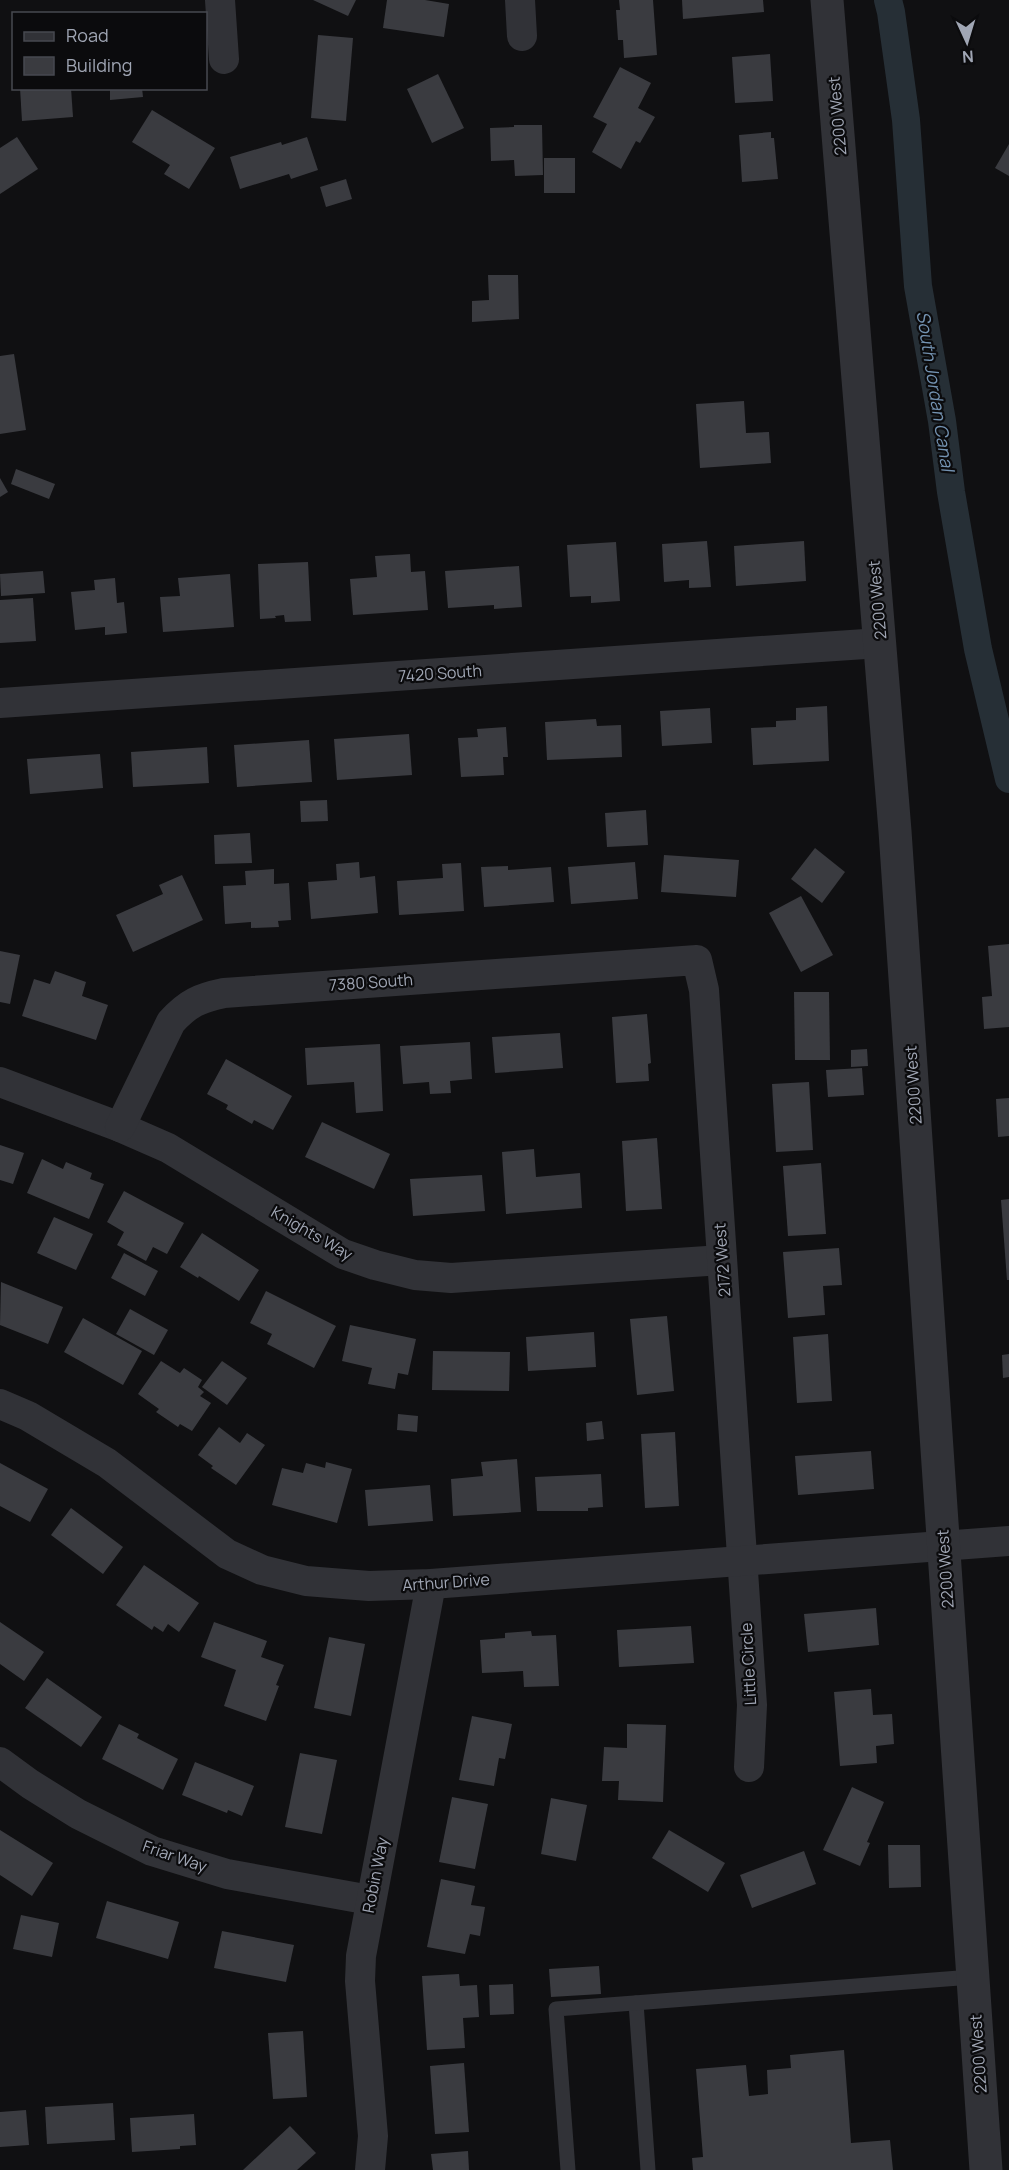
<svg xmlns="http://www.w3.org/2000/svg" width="1009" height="2170" font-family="Manrope,sans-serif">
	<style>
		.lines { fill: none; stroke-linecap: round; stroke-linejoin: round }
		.canal { stroke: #262f36; stroke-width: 28 }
		.building { fill: #3a3b40 }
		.service { stroke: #313237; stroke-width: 15 }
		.minor { stroke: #313237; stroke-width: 30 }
		.tertiary { stroke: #313237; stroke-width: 33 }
		.labels { text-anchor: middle; stroke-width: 4.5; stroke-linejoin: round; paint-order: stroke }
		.street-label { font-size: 16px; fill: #a0a6b4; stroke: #0b0b0d }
		.water-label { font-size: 18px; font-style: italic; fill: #7493b2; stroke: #0b0b0d }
	</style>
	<rect width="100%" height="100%" fill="#101012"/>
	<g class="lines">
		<path class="canal" d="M888,0L891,12L906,120L918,286L942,421L951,492L978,649L1009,779"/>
	</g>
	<g class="building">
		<path d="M313,0H356L348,16Z"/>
		<path d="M387,0H425L449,4L444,37L383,28Z"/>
		<path d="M619,0H653L657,55L624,58L623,40H618L616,10H620Z"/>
		<path d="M682,0H763L764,12L683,19Z"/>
		<path d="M318,35L353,38L346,121L311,118Z"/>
		<path d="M770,54L773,101L735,103L732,57Z"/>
		<path d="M620,67L651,83L638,108L655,117L640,143L636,141L621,169L592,152L607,124L593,117Z"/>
		<path d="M438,74L464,128L432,143L407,89Z"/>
		<path d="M20,88H71L73,117L22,121Z"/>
		<path d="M110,88H142L143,97L110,100Z"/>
		<path d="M152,110L215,148L189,189L164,174L170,165L132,142Z"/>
		<path d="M514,125H542L543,175L515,176L514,160L491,161L490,128L514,127Z"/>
		<path d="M771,132V138H774L778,179L742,182L739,135Z"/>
		<path d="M17,137L38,169L0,194V148Z"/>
		<path d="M307,137L318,170L291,179L289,174L240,189L230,157L281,142L282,145Z"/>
		<path d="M1009,144V176L995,168Z"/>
		<rect x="544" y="158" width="31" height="35"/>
		<path d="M346,179L352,199L326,207L320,187Z"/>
		<path d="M488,275H518L519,319L472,322V301L489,300Z"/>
		<path d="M14,354L26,430L0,434V356Z"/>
		<path d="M744,401L746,433L769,432L771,463L700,468L696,404Z"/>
		<path d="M16,469L55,484L49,499L11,484Z"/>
		<path d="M0,478L8,492L0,497Z"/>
		<path d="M707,541L711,587L689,588V580L664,582L662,544Z"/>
		<path d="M804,541L806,581L736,586L734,546Z"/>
		<path d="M616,542L620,601L591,603V596L570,597L567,545Z"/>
		<path d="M410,554L411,572L425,571L428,610L353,615L350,579L377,577L375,556Z"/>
		<path d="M308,562L311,621L285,622L284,615L275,616L276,618L260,619L258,564Z"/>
		<path d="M519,566L522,607L494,609V605L448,608L445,571Z"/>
		<path d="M43,571L45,593L1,596L0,574Z"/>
		<path d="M230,574L234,627L163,632L160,597L180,596L178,578Z"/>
		<path d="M115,578L117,603L124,602L127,633L105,635V627L75,630L71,592L95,590L94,580Z"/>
		<path d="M33,598L36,641L0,643V600Z"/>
		<path d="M827,706L829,761L753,765L751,728L776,727V721L796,720V708Z"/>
		<path d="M710,708L712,743L662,746L660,711Z"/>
		<path d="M596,719L597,726L621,725L622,757L547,760L545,722Z"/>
		<path d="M506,727L508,757H503L504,775L461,777L458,738L478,737L477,729Z"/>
		<path d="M409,734L412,775L337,780L334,739Z"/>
		<path d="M309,740L312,782L237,787L234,745Z"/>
		<path d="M207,747L209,783L133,787L131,752Z"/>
		<path d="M100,754L103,788L30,794L27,759Z"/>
		<path d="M327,800L328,821L301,822L300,801Z"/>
		<path d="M646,810L648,845L607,847L605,813Z"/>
		<path d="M250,833L252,863L215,864L214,835Z"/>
		<path d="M815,848L845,872L822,903L791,879Z"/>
		<path d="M664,855L739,860L736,897L661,892Z"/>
		<path d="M359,862L360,878L375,876L378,913L311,919L308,882L337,880L336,864Z"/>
		<path d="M635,862L638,899L571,904L568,867Z"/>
		<path d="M461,863L464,911L399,915L397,881L443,878L442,864Z"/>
		<path d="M508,866V870L551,867L554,902L484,907L481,867Z"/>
		<path d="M274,869V884L289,883L291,920L278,921L279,927L251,928V922L225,924L223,886L246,885L245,871Z"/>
		<path d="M182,875L203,920L133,952L116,915L163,894L159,885Z"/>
		<path d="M801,896L833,955L801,972L769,913Z"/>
		<path d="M1009,944V1027L984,1029L982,997L992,996L988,946Z"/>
		<path d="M0,951L20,955L10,1004L0,1002Z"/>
		<path d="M55,971L86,982L82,996L108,1005L96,1040L22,1016L34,979L50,984Z"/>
		<path d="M794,992H829L830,1060H795Z"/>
		<path d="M647,1014L651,1063L648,1064L649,1081L616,1083L612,1017Z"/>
		<path d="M560,1033L563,1068L495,1073L492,1037Z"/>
		<path d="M470,1042L472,1079L450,1081L451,1093L430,1094L429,1082L403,1084L400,1046Z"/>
		<path d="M380,1044L383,1111L356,1113L354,1082L307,1085L305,1048Z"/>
		<path d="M867,1049L868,1066L851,1067V1050Z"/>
		<path d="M226,1059L292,1096L273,1130L254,1120L252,1124L226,1109L228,1105L207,1094Z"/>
		<path d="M862,1068L864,1095L828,1097L826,1070Z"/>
		<path d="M809,1082L813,1150L776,1152L772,1084Z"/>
		<path d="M1009,1098V1136L998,1137L996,1099Z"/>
		<path d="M322,1122L390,1154L374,1189L305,1157Z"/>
		<path d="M657,1138L662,1209L626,1211L622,1141Z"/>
		<path d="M0,1145L24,1153L13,1184L0,1180Z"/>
		<path d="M534,1149L536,1177L580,1173L582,1208L506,1214L502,1152Z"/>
		<path d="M42,1159L63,1169L66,1162L92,1173L90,1179L104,1184L89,1219L27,1193Z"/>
		<path d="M821,1163L826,1234L788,1236L783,1166Z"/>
		<path d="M482,1175L485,1211L413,1216L410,1179Z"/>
		<path d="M124,1191L184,1223L167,1254L153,1247L146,1261L117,1245L124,1232L107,1222Z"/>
		<path d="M1009,1199V1280H1007L1001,1200Z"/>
		<path d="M54,1217L93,1234L76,1270L37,1253Z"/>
		<path d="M202,1233L259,1270L239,1301L199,1276L198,1278L180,1267Z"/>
		<path d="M839,1248L842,1285L823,1286L825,1315L788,1318L783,1252Z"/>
		<path d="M124,1253L158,1271L145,1296L111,1278Z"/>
		<path d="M1,1282L63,1307L48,1344L0,1325Z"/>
		<path d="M266,1291L336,1326L314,1368L267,1344L272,1334L250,1323Z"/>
		<path d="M130,1309L168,1330L154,1355L116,1334Z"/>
		<path d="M667,1316L674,1391L637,1395L630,1319Z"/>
		<path d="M83,1318L142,1351L123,1385L64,1352Z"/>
		<path d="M350,1325L416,1339L408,1375L398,1373L395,1389L368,1384L372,1368L342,1361Z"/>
		<path d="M594,1332L596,1367L528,1371L526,1337Z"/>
		<path d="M828,1334L832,1401L797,1403L793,1337Z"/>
		<path d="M433,1351L510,1352L509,1391L432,1390Z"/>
		<path d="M1009,1354V1377L1003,1378L1002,1355Z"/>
		<path d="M161,1361L180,1373L184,1368L202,1380L198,1387L204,1392L200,1396L211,1403L192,1431L180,1424L178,1427L156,1412L159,1409L138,1394Z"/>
		<path d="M222,1361L247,1378L227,1405L202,1387Z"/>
		<path d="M398,1414L418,1416L417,1432L397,1430Z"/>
		<path d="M602,1421L604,1439L587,1441L586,1423Z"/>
		<path d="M219,1427L240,1443L247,1433L265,1445L236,1485L211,1468L213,1466L198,1455Z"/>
		<path d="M675,1432L679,1506L645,1508L641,1434Z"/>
		<path d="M871,1451L874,1489L798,1495L795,1456Z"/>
		<path d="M517,1459L521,1512L453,1516L451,1479L483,1476L481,1462Z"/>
		<path d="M326,1462L352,1469L337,1523L272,1505L282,1468L303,1473L306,1463L325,1468Z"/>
		<path d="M0,1463L48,1489L30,1522L0,1506Z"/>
		<path d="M601,1474L603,1507L588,1508V1511H537L535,1477Z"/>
		<path d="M430,1485L433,1521L368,1526L365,1490Z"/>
		<path d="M71,1508L123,1547L103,1574L51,1535Z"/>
		<path d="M144,1565L199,1603L179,1632L168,1624L163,1632L154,1626L152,1630L116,1605Z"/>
		<path d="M876,1608L879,1645L808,1652L804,1614Z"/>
		<path d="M0,1622L44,1652L24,1681L0,1664Z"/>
		<path d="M214,1622L267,1641L261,1657L284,1665L276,1685L279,1686L266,1721L224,1706L236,1670L201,1657Z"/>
		<path d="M691,1626L694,1663L619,1667L617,1630Z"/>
		<path d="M531,1631L532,1636L556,1635L559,1686L524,1687L523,1671L482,1673L480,1640L505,1638V1633Z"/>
		<path d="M329,1637L365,1644L351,1716L314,1708Z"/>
		<path d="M47,1678L102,1717L81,1747L25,1708Z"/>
		<path d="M871,1689L873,1715L892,1714L894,1744L876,1746L877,1763L840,1766L834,1692Z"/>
		<path d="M472,1716L512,1724L505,1759L499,1758L494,1786L459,1780Z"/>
		<path d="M119,1724L139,1734L137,1738L178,1759L163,1790L102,1759Z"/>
		<path d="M627,1724L666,1725L663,1802L618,1800L619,1781H602L604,1747L627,1748Z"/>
		<path d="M300,1753L337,1760L322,1834L285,1827Z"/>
		<path d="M195,1762L254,1786L242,1816L228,1810L227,1813L182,1795Z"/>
		<path d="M852,1787L884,1802L867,1842L870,1843L860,1866L823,1850Z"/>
		<path d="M452,1797L488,1804L475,1869L439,1862Z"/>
		<path d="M551,1798L587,1805L576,1861L541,1854Z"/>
		<path d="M0,1830L53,1863L32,1896L0,1875Z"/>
		<path d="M669,1830L725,1863L708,1892L652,1858Z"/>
		<path d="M888,1845H920L921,1887L889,1888Z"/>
		<path d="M804,1851L816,1884L752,1908L740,1875Z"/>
		<path d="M441,1879L475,1886L471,1905L485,1907L480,1936L470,1934L465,1954L427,1947Z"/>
		<path d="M107,1901L179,1922L168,1959L96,1938Z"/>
		<path d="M21,1915L59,1923L52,1957L13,1949Z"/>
		<path d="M222,1931L294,1945L286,1982L214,1968Z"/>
		<path d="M599,1966L601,1994L551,1997L549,1969Z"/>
		<path d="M459,1974L460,1986L477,1985L479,2017L463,2018L465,2048L427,2050L422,1976Z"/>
		<path d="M513,1984L514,2014L490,2015L489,1985Z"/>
		<path d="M303,2031L307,2097L273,2099L268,2033Z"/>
		<path d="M844,2050L851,2143L890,2140L893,2170H693L692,2158L703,2157L696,2069L746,2065L749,2096L768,2094L767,2070L791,2068L790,2055Z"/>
		<path d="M464,2063L469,2132L435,2134L430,2066Z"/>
		<path d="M113,2103L115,2140L47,2144L45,2107Z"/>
		<path d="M26,2110L29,2145L0,2147V2112Z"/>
		<path d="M194,2114L196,2145L180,2146V2149L132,2152L130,2118Z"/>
		<path d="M290,2126L316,2153L297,2170H243Z"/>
		<path d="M468,2151L469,2170H433L431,2154Z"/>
	</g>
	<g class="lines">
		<g class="service">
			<path d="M636,2003L648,2170"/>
			<path d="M568,2170L556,2009L972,1977"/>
		</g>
		<g class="minor">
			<path d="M220,0L224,59"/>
			<path d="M520,0L522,36"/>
			<path d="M0,703L880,643"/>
			<path d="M0,1082L120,1127L168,1148L343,1254L375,1265L415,1275L451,1278L722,1260"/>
			<path d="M120,1127L171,1022C188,1003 200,998 224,993L697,960L704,990L752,1705L749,1767"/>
			<path d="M0,1404L28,1416L107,1463L227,1554L262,1570L306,1581L369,1586L431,1584L1009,1541"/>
			<path d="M0,1762L30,1784L78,1814L152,1851L227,1874L370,1900"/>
			<path d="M370,2170L373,2136L360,1981L361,1956L431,1584"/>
		</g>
		<path class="tertiary" d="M827,0L895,831L986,2170"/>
	</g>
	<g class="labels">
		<g class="street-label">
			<text transform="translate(837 116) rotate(-95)" y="6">2200 West</text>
			<text transform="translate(877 600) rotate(-95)" y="6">2200 West</text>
			<text transform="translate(440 673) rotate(-4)" y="6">7420 South</text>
			<text transform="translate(371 982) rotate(-4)" y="6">7380 South</text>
			<text transform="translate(913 1085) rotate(-94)" y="6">2200 West</text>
			<text transform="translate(312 1233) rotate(30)" y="6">Knights Way</text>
			<text transform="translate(722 1260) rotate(-94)" y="6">2172 West</text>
			<text transform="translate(945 1569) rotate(-94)" y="6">2200 West</text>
			<text transform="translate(446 1582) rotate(-4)" y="6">Arthur Drive</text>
			<text transform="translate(748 1664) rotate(-93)" y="6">Little Circle</text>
			<text transform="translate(175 1856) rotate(19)" y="6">Friar Way</text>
			<text transform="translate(375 1875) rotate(-79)" y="6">Robin Way</text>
			<text transform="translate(978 2054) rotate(-94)" y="6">2200 West</text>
		</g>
		<g class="water-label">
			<text transform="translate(935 391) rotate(81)" y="6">South Jordan Canal</text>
		</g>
	</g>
	<rect x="12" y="12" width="195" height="78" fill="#0b0b0d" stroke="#474950" stroke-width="1.5"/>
	<rect x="24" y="32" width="30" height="9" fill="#313237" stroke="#474950" stroke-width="1.5"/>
	<text x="66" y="42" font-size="18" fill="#a0a6b4">Road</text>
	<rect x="24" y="57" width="30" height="18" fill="#3a3b40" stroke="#474950" stroke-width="1.5"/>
	<text x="66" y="72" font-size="18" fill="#a0a6b4">Building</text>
	<g transform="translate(967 42) rotate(176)" stroke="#0b0b0d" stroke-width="4.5" paint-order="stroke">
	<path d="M0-4.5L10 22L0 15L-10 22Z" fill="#a0a6b4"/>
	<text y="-9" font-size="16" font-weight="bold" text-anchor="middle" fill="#a0a6b4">N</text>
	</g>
</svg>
